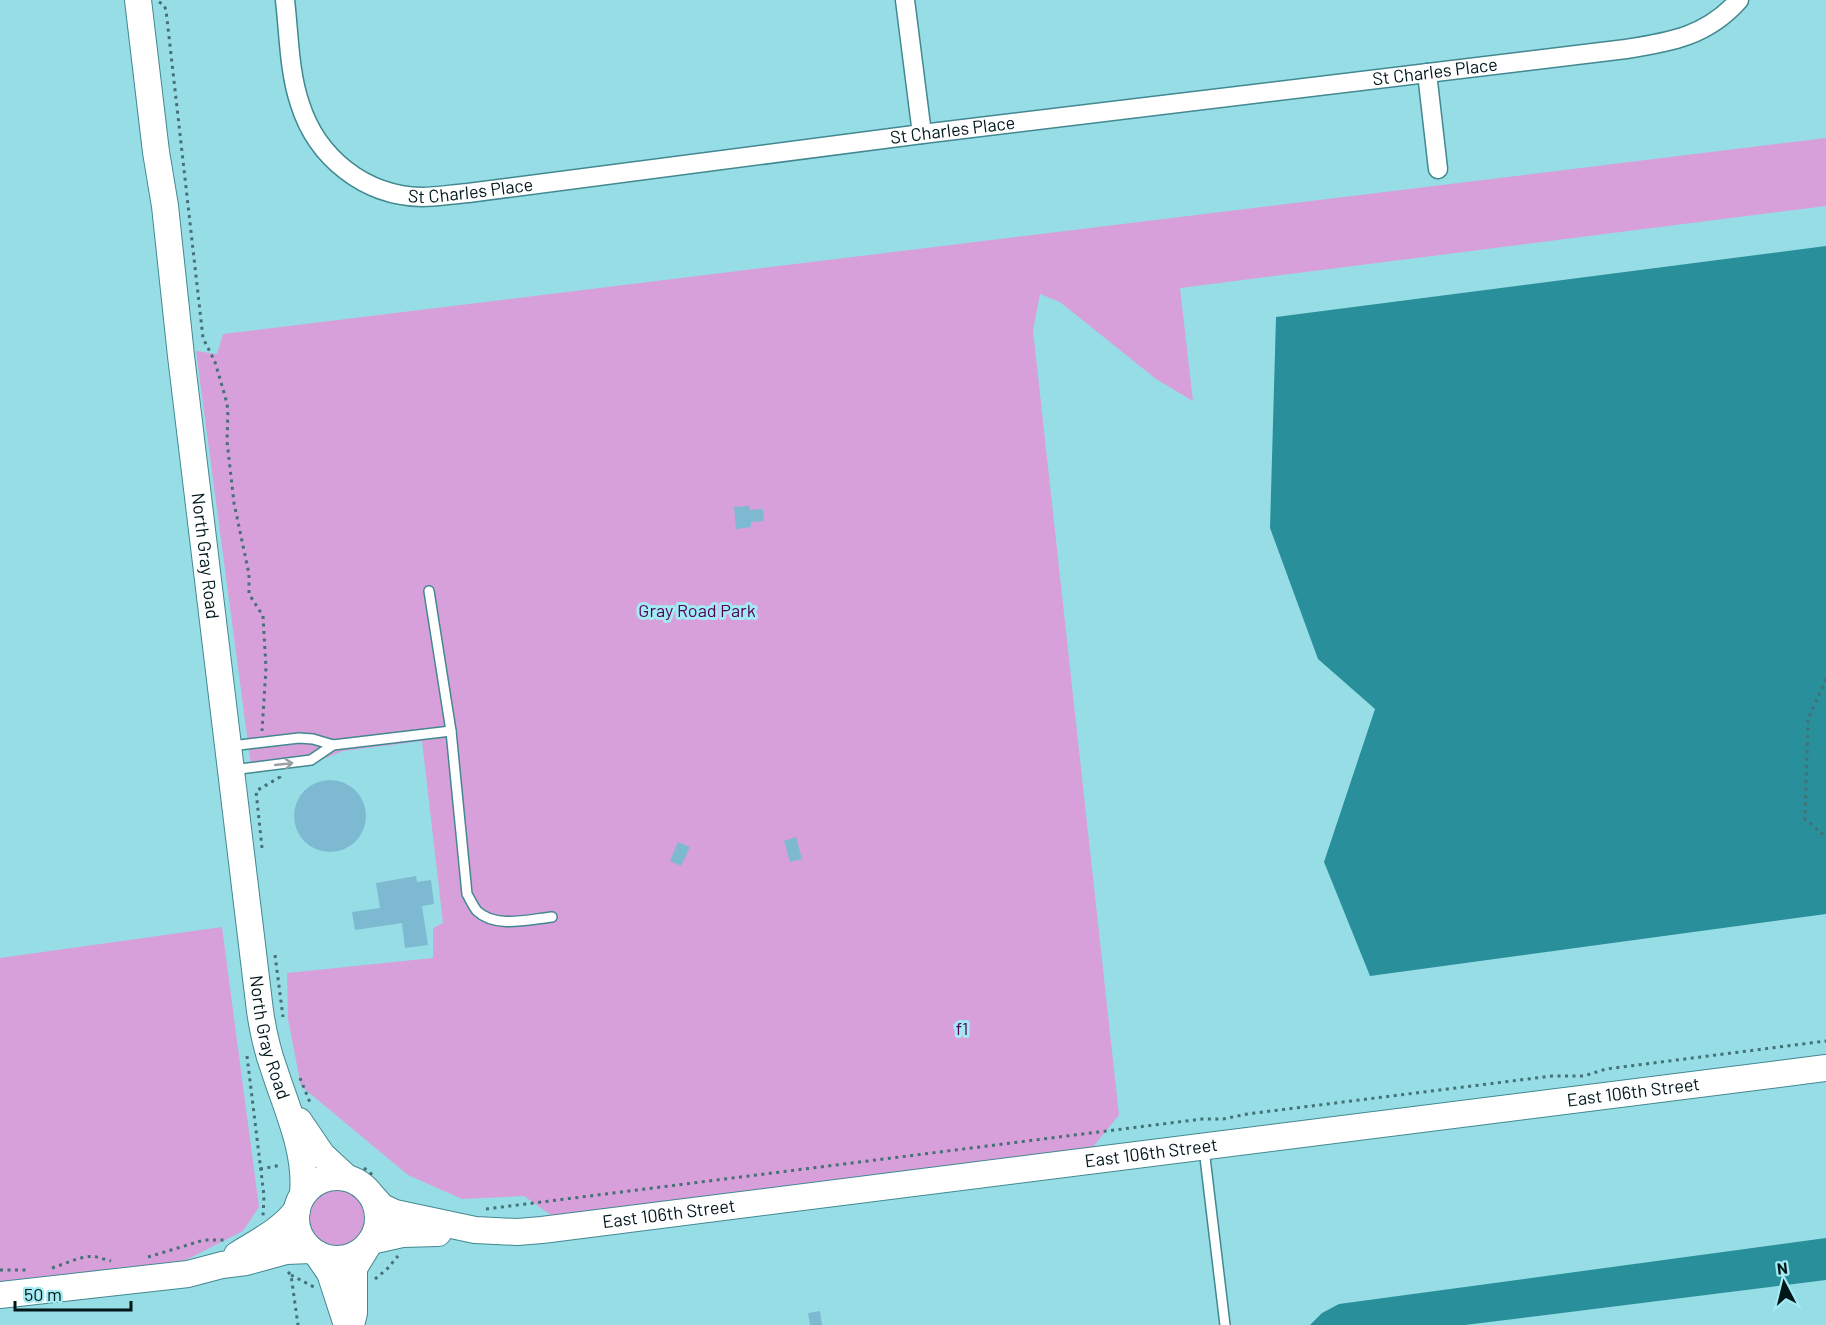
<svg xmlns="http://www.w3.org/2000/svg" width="1826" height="1325" font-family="Barlow,sans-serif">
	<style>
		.green { fill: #d8a0da }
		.water { fill: #29909b }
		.building { fill: #7db9d1 }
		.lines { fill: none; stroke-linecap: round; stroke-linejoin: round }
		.lane-casing { stroke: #428890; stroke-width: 12 }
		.street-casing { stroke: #428890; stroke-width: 21 }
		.secondary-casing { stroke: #428890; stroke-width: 28 }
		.path { stroke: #447076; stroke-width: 3; stroke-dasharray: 3 4.5; stroke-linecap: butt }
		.lane { stroke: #fff; stroke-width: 9 }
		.street { stroke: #fff; stroke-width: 18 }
		.secondary { stroke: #fff; stroke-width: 26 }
		.oneway { stroke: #99a2a3 }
		.labels { text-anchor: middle; stroke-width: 6; stroke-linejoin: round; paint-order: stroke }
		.street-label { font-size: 18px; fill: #00171a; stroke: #a4eaf3 }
		.park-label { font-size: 18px; fill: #520157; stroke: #a4eaf3 }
	</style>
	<rect width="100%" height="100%" fill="#97dde6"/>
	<g class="green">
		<path d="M1826,138V206L1180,288L1193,401L1156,379L1060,302L1040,294L1033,330L1119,1115L1084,1158L562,1223L524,1196L462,1199L408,1175L301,1086L288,1019L287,973L433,958V928L443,923L422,741L343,751L305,766L252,773L196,351L217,354L223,334Z"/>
		<path d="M222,927L259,1207L243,1231L192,1257L150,1275L0,1289V958Z"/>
		<circle cx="336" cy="1219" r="30"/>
	</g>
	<g class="water">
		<path d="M1826,246V914L1370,976L1324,862L1375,709L1318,659L1270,528L1276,317Z"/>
		<path d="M1826,1238V1280L1465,1325H1310L1322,1313L1339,1304Z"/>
	</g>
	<g class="building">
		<path d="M749,506L750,510L763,509L764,521L751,522V527L736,529L734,507Z"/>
		<circle cx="330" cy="816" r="36"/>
		<path d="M796,837L802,859L790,862L784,841Z"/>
		<path d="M678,842L690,847L681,866L670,861Z"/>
		<path d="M416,876L417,882L431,880L434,904L422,906L428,945L405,948L402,923L355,930L352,912L380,908L376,883Z"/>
		<path d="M820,1311L822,1325H810L808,1313Z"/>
	</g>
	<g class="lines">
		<g class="lane-casing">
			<g id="lane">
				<path d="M429,591L451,731L467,894C470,899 473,906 477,911C496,929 530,919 552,917"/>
				<path d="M231,746L299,738L313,739L333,745L451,731"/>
				<path d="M232,770L311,760L333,745"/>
				<path d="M1204,1149L1225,1325"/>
			</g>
		</g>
		<g class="street-casing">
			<g id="street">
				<path id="s1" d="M285,0C289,34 289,72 300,104C317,158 365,196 422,197C437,197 453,194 468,193L922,134L1626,49C1671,42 1707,36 1739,0"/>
				<path d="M905,0L922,134"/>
				<path d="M1427,73L1438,169"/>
			</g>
		</g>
		<g class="secondary-casing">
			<g id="secondary">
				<path id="s2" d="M138,0L156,152L165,206L181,356L260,1011C263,1031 267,1050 274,1069C287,1110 307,1151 303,1194"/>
				<path d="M299,1121L322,1155L347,1178"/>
				<circle cx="337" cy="1218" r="41"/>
				<path id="s3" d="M372,1196L382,1207L395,1213L475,1230L517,1232L542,1230L1826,1068"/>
				<path d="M371,1241L402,1234L438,1233"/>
				<path d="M317,1254L330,1273L347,1325"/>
				<path d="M237,1255C259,1241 281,1231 297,1210"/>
				<path d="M0,1295L188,1274L222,1265L246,1262L286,1251L311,1250"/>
				<path d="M351,1325L354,1313V1268L367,1247"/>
			</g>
		</g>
		<g class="path">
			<path d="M159,2L164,5L166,10L203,338L215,362L225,396L228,409L227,441L234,503L249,574V594L263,616L266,668L262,731"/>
			<path d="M1826,679L1808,719L1805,819L1826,837"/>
			<path d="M262,848L256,791L280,777L279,775"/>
			<path d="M275,955L283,1017"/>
			<path d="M247,1056L264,1196L263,1216"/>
			<path d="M300,1078L311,1105"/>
			<path d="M364,1168L375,1177"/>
			<path d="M260,1169L282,1165"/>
			<path d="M486,1209L1202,1119H1223L1247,1114L1552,1076H1584L1606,1069L1826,1041"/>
			<path d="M148,1257L204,1240H225"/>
			<path d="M52,1268L80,1258L93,1256L111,1261"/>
			<path d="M0,1270H30"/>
			<path d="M288,1272L291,1275L298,1325"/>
			<path d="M291,1275L314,1287"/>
			<path d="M375,1279L387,1269L398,1256"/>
		</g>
		<use href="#lane" class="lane"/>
		<use href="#street" class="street"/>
		<use href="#secondary" class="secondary"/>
	</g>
	<defs><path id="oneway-shaft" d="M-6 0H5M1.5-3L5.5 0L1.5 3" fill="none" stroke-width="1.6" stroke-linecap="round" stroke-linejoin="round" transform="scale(1.5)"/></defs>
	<use class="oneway" href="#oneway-shaft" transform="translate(284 764) rotate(-6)"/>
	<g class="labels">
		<g class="street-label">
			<text dy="6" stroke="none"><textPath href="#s1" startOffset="1290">St Charles Place</textPath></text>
			<text dy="6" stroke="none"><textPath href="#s1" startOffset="804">St Charles Place</textPath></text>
			<text dy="6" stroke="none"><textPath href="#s1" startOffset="318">St Charles Place</textPath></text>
			<text dy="6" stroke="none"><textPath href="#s2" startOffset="560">North Gray Road</textPath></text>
			<text dy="6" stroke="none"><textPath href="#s2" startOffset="1046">North Gray Road</textPath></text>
			<text dy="6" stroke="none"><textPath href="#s3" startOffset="1278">East 106th Street</textPath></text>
			<text dy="6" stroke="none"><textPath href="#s3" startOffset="792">East 106th Street</textPath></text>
			<text dy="6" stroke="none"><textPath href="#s3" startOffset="306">East 106th Street</textPath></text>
		</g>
		<g class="park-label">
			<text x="697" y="617">Gray Road Park</text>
			<text x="962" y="1035">f1</text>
		</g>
	</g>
	<g transform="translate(1784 1283) rotate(353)" stroke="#a4eaf3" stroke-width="4.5" paint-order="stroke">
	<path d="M0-4.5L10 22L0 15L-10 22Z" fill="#00171a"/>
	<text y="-9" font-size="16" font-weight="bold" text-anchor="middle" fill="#00171a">N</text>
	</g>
	<path d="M15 1301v9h116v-9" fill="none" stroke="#00171a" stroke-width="3"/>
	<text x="24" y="1301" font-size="18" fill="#00171a" stroke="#a4eaf3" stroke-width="4.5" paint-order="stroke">50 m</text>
</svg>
